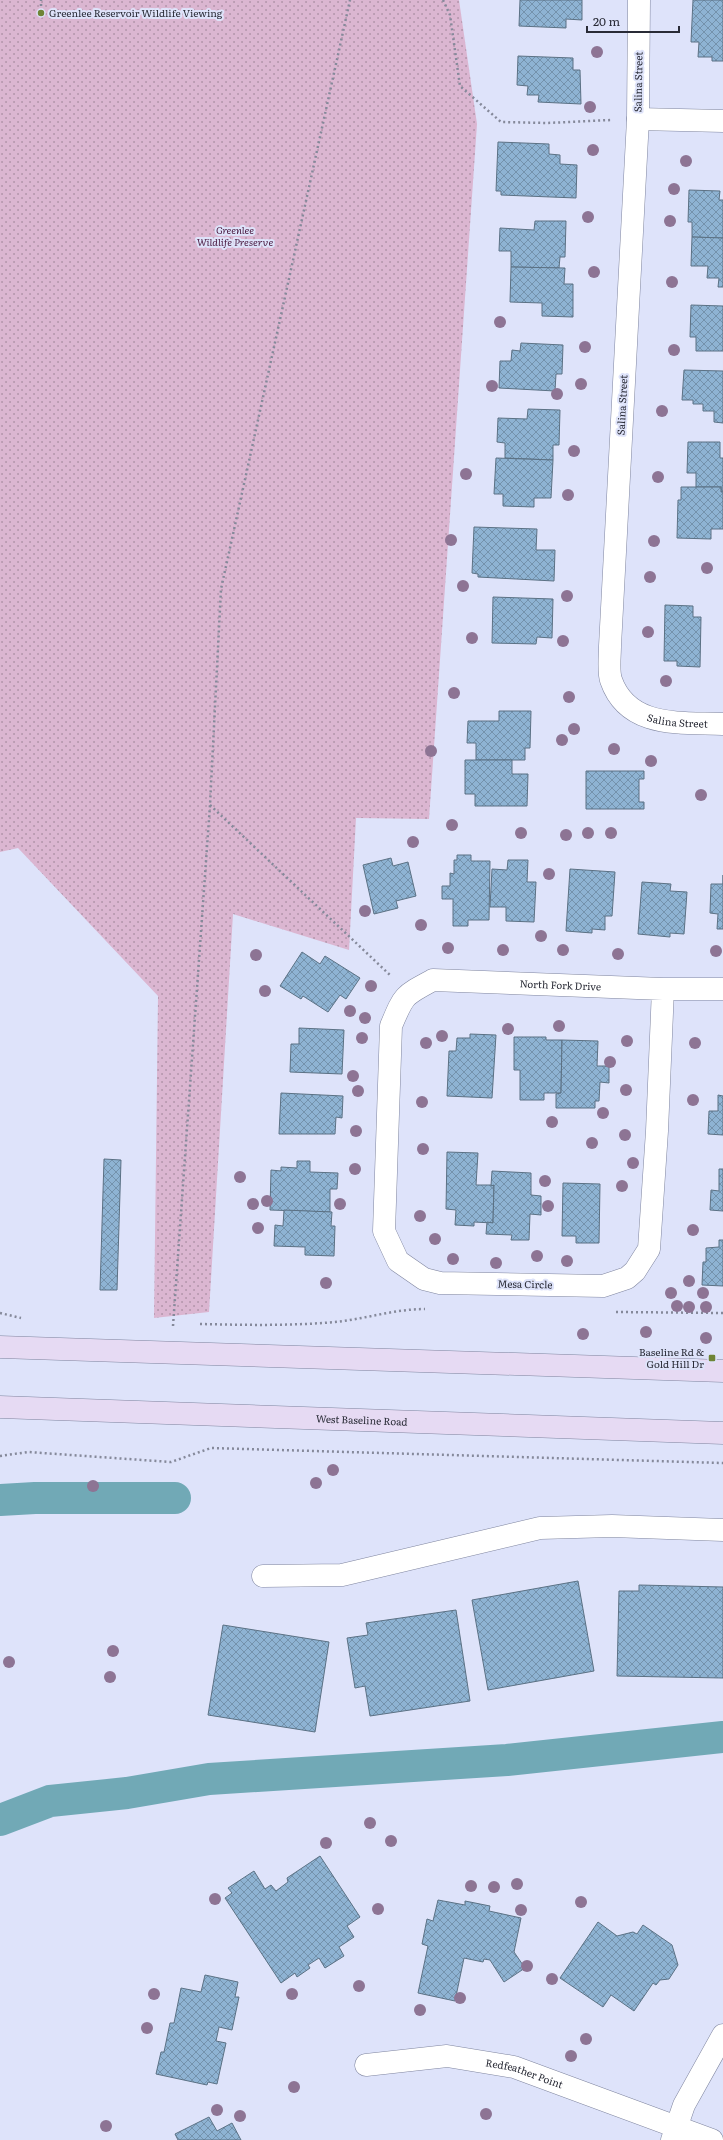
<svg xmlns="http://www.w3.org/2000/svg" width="723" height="2140" font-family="Literata,serif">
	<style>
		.park { fill: url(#park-dots) }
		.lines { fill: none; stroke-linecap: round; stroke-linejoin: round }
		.canal { stroke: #71a9b6; stroke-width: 32 }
		.building { fill: url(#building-cross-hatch); stroke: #5b7184 }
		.minor-casing { stroke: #7f859f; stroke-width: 23 }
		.secondary-casing { stroke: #7f859f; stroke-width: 23 }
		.path { stroke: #85899a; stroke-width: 2.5; stroke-dasharray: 2 3; stroke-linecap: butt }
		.minor { stroke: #fff; stroke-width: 22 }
		.secondary { stroke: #e6daf3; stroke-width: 22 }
		.tree { fill: #8d7494 }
		.poi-dot { fill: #6e8436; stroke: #dee3fa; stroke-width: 1.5 }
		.labels { text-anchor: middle; stroke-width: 4; stroke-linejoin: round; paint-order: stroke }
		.poi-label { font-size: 10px; fill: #292b36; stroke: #dee3fa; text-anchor: start }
		.street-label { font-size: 10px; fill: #292b36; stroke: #dee3fa }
		.park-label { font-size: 10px; font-style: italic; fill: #4b1a41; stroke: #dee3fa }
	</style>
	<defs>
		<pattern id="park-dots" width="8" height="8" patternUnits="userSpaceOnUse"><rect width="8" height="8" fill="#dbb6d1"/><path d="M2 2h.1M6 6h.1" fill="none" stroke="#b294aa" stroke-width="1.8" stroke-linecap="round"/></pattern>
		<pattern id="building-cross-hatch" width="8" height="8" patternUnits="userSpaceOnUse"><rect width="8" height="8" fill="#8eb3d3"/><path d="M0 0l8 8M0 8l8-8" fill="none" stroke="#7492ac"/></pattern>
	</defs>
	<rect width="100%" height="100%" fill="#dee3fa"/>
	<path class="park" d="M0,0H459L477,124L429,819L356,818L349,950L233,914L209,1312L154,1318L158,996L18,848L0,852Z"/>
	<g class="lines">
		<g class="canal">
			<path d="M0,1500L35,1498H175"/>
			<path d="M0,1820L50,1801L127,1793L209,1779L507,1760L723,1737"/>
		</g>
	</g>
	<g class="building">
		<path d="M520,0H582V20L566,19V28L519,26Z"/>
		<path d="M693,0H723V61H712V57H698L699,42H691Z"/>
		<path d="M518,56L573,58V70H580L581,104L538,102L539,95H527L528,86L517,85Z"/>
		<path d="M498,142L549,144V154L560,155V164L577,165L576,198L501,195V191H496Z"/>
		<path d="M689,190L720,191L719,200H723V238L692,237V222H688Z"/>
		<path d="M535,221H566L565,257H560L559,268L511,267V251H499L500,228L534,230Z"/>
		<path d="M692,237L723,238V287H718L719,278H707L708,266H691Z"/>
		<path d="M511,267L565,268L564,284H573V317L542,316V303L510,302Z"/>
		<path d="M691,305L723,306V351H696V337H690Z"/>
		<path d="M521,343L563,345L562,374H556L555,391L499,388L500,361H511L512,350L520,351Z"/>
		<path d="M684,370L723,371V423L714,422V411H703V404H693V400H682Z"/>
		<path d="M528,409L560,410L559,445H553V460L505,458V443L497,442L498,418L527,419Z"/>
		<path d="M688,442H720V458H723V492H721V487H696V473H687Z"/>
		<path d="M496,458L553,460L551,498H534V507L503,506V494H494Z"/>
		<path d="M681,487H721V492H723V529H711V539L677,538L678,500H681Z"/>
		<path d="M474,527L537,529L536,550H555L554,581L478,577V574L472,573Z"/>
		<path d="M493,597L553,599L552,638L537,637L536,644L492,643Z"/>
		<path d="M665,605L693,606V617H701L700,667L677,666V661H664Z"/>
		<path d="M499,711H531L530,748H525V760H476V743H467L468,721H499Z"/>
		<path d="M465,760H512V774H528L527,806H475V794H465Z"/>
		<path d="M586,771H644V779H639V802H644V809H586Z"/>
		<path d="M457,855H471V861H490L489,920H468V926H453V899H442V886H450V873L454,874V860H457Z"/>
		<path d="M391,858L393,866L408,862L416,896L396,901L398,908L374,914L363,865Z"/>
		<path d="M508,860H528L527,882H536L534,922L506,921V907H490L492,869L507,870Z"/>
		<path d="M570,869L615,872L612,916H605V930L592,929V933L566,931Z"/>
		<path d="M723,875V929H717L718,914L710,913L711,884H723Z"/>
		<path d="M642,882L671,884L670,891L687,892L684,934L670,933V937L638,934Z"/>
		<path d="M302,952L320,964L325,956L360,978L346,999L340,995L328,1012L303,996L301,999L280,986Z"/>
		<path d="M299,1028L344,1030L342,1074L290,1072L291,1044H299Z"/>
		<path d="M470,1034L496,1035L492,1098L447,1096L449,1051H456L457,1038H470Z"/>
		<path d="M514,1037H546V1040H562L561,1093H544V1100H520V1070H514Z"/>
		<path d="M562,1040L598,1041L597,1066H609V1083L600,1082L599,1101H595V1108H556V1094L561,1093Z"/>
		<path d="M281,1093L343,1096L342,1118L336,1117L335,1134H279Z"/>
		<path d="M718,1095L723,1096V1135L708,1134L709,1111H718Z"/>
		<path d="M447,1152L478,1153L476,1185H494L493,1223L474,1222V1226L455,1225L456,1210L446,1209Z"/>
		<path d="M104,1159L121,1160L117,1290H100Z"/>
		<path d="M297,1161H310V1172L338,1173L337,1189H330V1212L270,1210L271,1170L281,1171V1167L297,1168Z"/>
		<path d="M719,1169H723V1211L710,1210L711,1190L719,1191Z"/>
		<path d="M492,1171L531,1173V1195L541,1196V1215L530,1214L529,1240H511L512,1235L486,1234L487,1222L493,1223L494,1185L491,1186Z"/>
		<path d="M563,1183L600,1184L599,1243H576V1236H562Z"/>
		<path d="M284,1210L332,1212L331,1226H335L334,1256L305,1255V1247L274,1246L275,1225L283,1226Z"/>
		<path d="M719,1240H723V1286L702,1285L703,1262H706V1248L719,1247Z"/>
		<path d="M578,1581L594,1671L488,1690L472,1600Z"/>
		<path d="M639,1585L723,1587V1678L617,1676L619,1591H639Z"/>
		<path d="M456,1610L470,1701L370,1716L365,1686L355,1688L347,1638L368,1635L366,1623Z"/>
		<path d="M223,1625L329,1642L315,1732L208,1715Z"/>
		<path d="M320,1856L360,1917L347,1926L354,1937L339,1947L344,1956L325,1968L319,1958L308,1965L310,1968L297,1977L295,1973L281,1983L225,1898L232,1893L228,1888L254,1871L265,1889L271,1885L276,1891L288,1882L287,1878Z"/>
		<path d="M438,1900L465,1905V1901L490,1906L489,1911L521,1918L514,1952L525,1968L504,1982L490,1960L484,1959L483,1962L464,1958L455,2001L418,1993L428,1946L422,1944L427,1919L433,1921Z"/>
		<path d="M598,1922L617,1936L633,1932L637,1934L643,1925L672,1945L678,1965L669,1979L660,1980L656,1985L653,1983L634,2011L611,1995L603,2007L560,1978Z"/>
		<path d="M205,1975L238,1982L235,1997H239L232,2030L219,2027L216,2041L226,2043L217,2084L208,2082L207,2085L156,2074L161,2052H164L170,2023H174L181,1988L201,1992Z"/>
		<path d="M209,2117L217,2131L232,2123L241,2140H178L175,2134Z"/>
	</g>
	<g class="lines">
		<g class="minor-casing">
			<g id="minor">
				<path id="s1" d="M639,0L638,119L610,646C610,656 608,671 611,680C628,729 681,722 723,724"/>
				<path d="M638,119L723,121"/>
				<path id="s2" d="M663,989L657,1131L649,1249L635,1271L627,1278L603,1286L440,1283L424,1279L398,1261L384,1231L391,1026C404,995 403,996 433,980L663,989H723"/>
				<path d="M263,1576L342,1575L540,1528L612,1526L723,1530"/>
				<path id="s3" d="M366,2065L447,2056L514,2067L712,2140"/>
				<path d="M672,2140L684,2105L723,2035"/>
			</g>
		</g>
		<g class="secondary-casing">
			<g id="secondary">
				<path d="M0,1347L723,1371"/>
				<path id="s4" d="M0,1407L723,1433"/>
			</g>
		</g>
		<g class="path">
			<path d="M443,0L450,15L460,86L501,122L547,123L611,120"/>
			<path d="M41,11V0"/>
			<path d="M210,805L390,975"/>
			<path d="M616,1312L723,1313"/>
			<path d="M0,1313L21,1318"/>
			<path d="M200,1324C245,1325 290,1326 335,1322C365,1319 395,1309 425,1309"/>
			<path d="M173,1326L210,805L221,589L350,0"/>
			<path d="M0,1456L28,1452L171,1462L211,1448L723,1463"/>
		</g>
		<use href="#minor" class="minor"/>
		<use href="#secondary" class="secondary"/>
	</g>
	<g class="tree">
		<circle cx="597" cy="52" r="6"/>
		<circle cx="590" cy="107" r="6"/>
		<circle cx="593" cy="150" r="6"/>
		<circle cx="686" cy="161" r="6"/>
		<circle cx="674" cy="189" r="6"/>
		<circle cx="588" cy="217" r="6"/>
		<circle cx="670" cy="221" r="6"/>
		<circle cx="594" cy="272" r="6"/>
		<circle cx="672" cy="282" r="6"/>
		<circle cx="500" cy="322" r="6"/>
		<circle cx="585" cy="347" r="6"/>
		<circle cx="674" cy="350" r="6"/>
		<circle cx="581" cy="384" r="6"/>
		<circle cx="492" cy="386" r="6"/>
		<circle cx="557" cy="394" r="6"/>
		<circle cx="662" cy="411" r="6"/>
		<circle cx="574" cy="451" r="6"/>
		<circle cx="466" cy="474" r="6"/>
		<circle cx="658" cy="477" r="6"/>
		<circle cx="568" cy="495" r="6"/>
		<circle cx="451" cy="540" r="6"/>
		<circle cx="654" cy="541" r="6"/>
		<circle cx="707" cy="568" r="6"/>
		<circle cx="650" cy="577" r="6"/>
		<circle cx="463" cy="586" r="6"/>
		<circle cx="567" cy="596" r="6"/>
		<circle cx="648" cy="632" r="6"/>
		<circle cx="472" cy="638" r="6"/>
		<circle cx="563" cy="641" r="6"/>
		<circle cx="666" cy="681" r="6"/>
		<circle cx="454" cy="693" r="6"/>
		<circle cx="569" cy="697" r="6"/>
		<circle cx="574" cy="729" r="6"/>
		<circle cx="562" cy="740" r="6"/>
		<circle cx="614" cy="749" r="6"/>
		<circle cx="431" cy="751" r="6"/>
		<circle cx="651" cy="761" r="6"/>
		<circle cx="701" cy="795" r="6"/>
		<circle cx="452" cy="825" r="6"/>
		<circle cx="521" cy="833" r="6"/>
		<circle cx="588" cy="833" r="6"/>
		<circle cx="611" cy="833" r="6"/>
		<circle cx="566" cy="835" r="6"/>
		<circle cx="413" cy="842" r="6"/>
		<circle cx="549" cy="874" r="6"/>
		<circle cx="365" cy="911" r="6"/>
		<circle cx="421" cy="925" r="6"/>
		<circle cx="541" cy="936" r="6"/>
		<circle cx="448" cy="948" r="6"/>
		<circle cx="503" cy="950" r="6"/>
		<circle cx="563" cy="950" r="6"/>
		<circle cx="716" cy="951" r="6"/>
		<circle cx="618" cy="954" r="6"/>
		<circle cx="256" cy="955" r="6"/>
		<circle cx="371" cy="986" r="6"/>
		<circle cx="265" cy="991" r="6"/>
		<circle cx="350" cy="1011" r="6"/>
		<circle cx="365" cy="1018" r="6"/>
		<circle cx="559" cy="1026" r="6"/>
		<circle cx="508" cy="1029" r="6"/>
		<circle cx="442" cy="1036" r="6"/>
		<circle cx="362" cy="1038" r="6"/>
		<circle cx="627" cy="1041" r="6"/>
		<circle cx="426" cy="1043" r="6"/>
		<circle cx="695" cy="1043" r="6"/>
		<circle cx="610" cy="1062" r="6"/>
		<circle cx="353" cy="1076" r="6"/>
		<circle cx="626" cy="1090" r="6"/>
		<circle cx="358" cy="1091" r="6"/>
		<circle cx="693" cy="1100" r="6"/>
		<circle cx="422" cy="1102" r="6"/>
		<circle cx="603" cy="1113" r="6"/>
		<circle cx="552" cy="1122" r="6"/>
		<circle cx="356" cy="1131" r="6"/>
		<circle cx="625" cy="1135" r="6"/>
		<circle cx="592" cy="1143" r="6"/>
		<circle cx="423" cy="1149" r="6"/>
		<circle cx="633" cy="1163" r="6"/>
		<circle cx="355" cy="1169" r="6"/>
		<circle cx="240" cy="1177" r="6"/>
		<circle cx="545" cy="1181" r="6"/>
		<circle cx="622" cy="1186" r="6"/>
		<circle cx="267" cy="1201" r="6"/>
		<circle cx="253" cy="1204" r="6"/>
		<circle cx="340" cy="1204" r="6"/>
		<circle cx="548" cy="1206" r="6"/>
		<circle cx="420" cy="1216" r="6"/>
		<circle cx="258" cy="1228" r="6"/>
		<circle cx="693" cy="1230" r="6"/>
		<circle cx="435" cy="1239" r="6"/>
		<circle cx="537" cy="1256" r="6"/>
		<circle cx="453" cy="1259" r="6"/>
		<circle cx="567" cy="1261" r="6"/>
		<circle cx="496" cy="1263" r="6"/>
		<circle cx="689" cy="1281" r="6"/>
		<circle cx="326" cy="1283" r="6"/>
		<circle cx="671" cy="1293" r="6"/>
		<circle cx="703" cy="1293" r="6"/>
		<circle cx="677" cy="1306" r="6"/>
		<circle cx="689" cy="1307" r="6"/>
		<circle cx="706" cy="1307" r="6"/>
		<circle cx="646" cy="1332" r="6"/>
		<circle cx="583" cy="1334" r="6"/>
		<circle cx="706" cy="1338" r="6"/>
		<circle cx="333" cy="1470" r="6"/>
		<circle cx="316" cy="1483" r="6"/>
		<circle cx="93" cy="1486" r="6"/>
		<circle cx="113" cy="1651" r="6"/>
		<circle cx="9" cy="1662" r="6"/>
		<circle cx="110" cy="1677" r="6"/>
		<circle cx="370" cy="1823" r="6"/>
		<circle cx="391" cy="1841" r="6"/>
		<circle cx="326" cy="1843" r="6"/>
		<circle cx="517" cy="1884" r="6"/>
		<circle cx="471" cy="1886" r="6"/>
		<circle cx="494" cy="1887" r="6"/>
		<circle cx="215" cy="1899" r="6"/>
		<circle cx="581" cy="1902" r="6"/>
		<circle cx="378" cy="1909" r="6"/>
		<circle cx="521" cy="1910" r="6"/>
		<circle cx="527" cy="1966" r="6"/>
		<circle cx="552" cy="1979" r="6"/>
		<circle cx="359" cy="1986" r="6"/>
		<circle cx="154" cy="1994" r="6"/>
		<circle cx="292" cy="1994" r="6"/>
		<circle cx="460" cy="1998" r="6"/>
		<circle cx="420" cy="2010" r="6"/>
		<circle cx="147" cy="2028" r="6"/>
		<circle cx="586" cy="2039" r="6"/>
		<circle cx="571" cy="2056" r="6"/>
		<circle cx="294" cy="2087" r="6"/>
		<circle cx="217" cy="2110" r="6"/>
		<circle cx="486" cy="2114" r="6"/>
		<circle cx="240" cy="2116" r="6"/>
		<circle cx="106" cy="2126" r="6"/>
	</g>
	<g class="poi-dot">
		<circle cx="41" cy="13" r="4"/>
		<rect x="708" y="1354" width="8" height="8" rx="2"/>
	</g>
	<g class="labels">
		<g class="poi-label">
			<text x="49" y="17">Greenlee Reservoir Wildlife Viewing</text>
			<text x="704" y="1356" text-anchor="end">Baseline Rd &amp;<tspan x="704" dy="12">Gold Hill Dr</tspan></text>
		</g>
		<g class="street-label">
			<text transform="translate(638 82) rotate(-89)" y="4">Salina Street</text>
			<text transform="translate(622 405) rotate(-87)" y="4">Salina Street</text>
			<text dy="4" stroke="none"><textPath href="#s1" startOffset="765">Salina Street</textPath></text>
			<text dy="4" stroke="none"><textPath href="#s2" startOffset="964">North Fork Drive</textPath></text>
			<text transform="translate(525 1284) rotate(1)" y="4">Mesa Circle</text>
			<text dy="4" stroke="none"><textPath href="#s4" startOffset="362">West Baseline Road</textPath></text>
			<text dy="4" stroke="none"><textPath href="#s3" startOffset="161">Redfeather Point</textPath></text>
		</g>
		<g class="park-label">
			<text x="235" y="234">Greenlee<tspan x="235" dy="12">Wildlife Preserve</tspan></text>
		</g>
	</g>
	<path d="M587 26v6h92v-6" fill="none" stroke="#292b36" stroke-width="2"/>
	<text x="593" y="26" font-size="12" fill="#292b36" stroke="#dee3fa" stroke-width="3" paint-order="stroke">20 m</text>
</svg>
